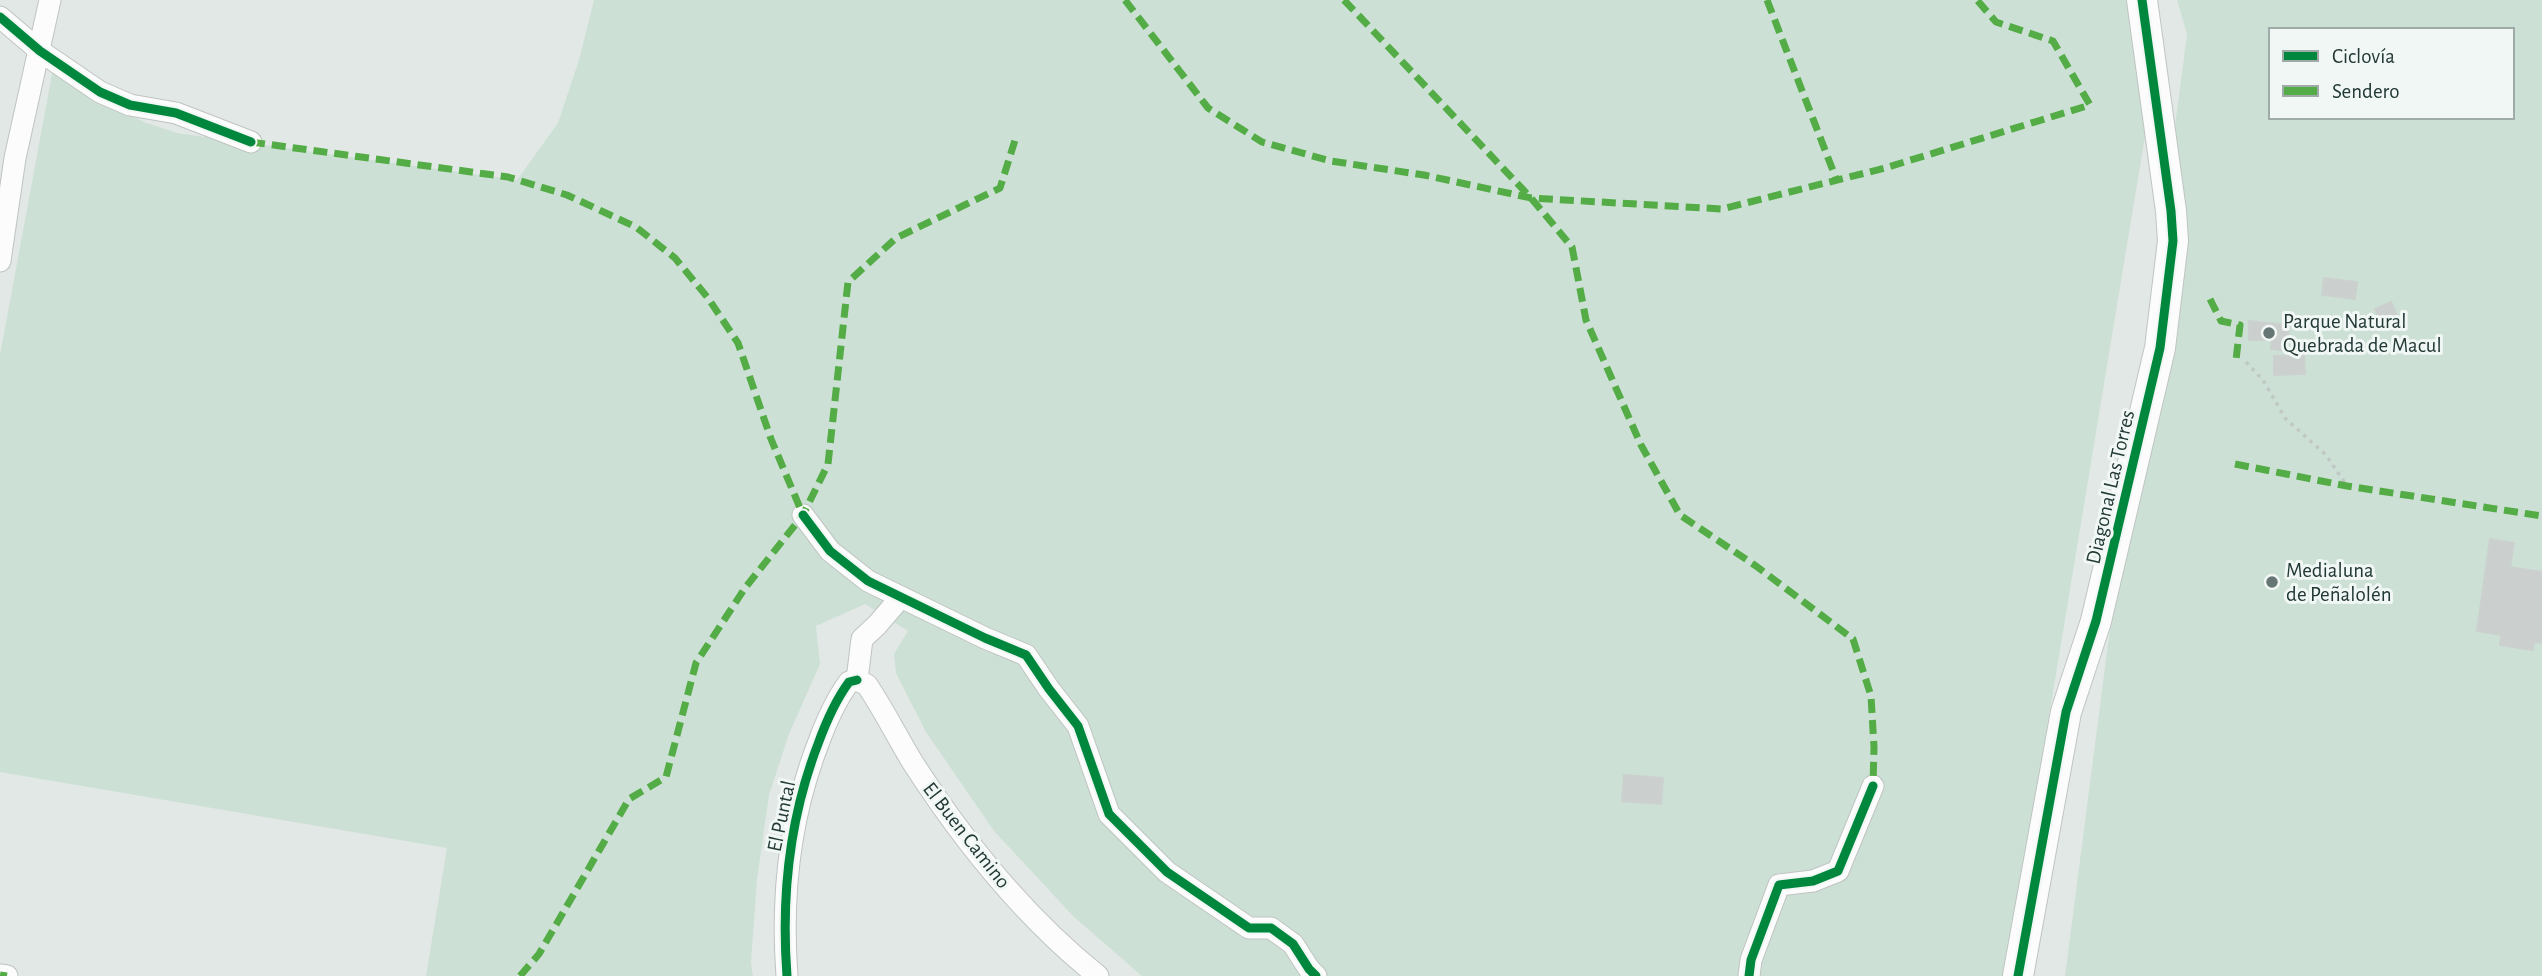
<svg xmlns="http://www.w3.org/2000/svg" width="2542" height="976" font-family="'Alegreya Sans',sans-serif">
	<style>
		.green { fill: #cde0d5; fill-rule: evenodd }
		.building { fill: #cbd0cf; stroke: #cbd1cf; stroke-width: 2 }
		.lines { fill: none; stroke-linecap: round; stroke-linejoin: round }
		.street-casing { stroke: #bfc4c3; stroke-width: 23 }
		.secondary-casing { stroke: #bfc5c3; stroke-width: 32 }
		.path { stroke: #bfc8c6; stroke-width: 3.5; stroke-dasharray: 3.5 5; stroke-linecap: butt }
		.street { stroke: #fbfcfb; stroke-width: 21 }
		.secondary { stroke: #fbfcfb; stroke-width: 30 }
		.quiet { stroke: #53ac45; stroke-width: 7; stroke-dasharray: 14 7; stroke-linecap: butt }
		.cycleway-casing { stroke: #f1f7f4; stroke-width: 13 }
		.cycleway { stroke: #00873e; stroke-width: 9 }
		.poi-dot { fill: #657674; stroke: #f1f7f4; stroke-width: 2.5 }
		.labels { text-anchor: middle; stroke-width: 6; stroke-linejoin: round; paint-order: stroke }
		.poi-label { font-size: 21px; fill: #223936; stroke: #f1f7f4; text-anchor: start }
		.street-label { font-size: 21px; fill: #223936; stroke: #f1f7f4 }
	</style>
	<rect width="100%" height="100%" fill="#e2e8e6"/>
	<g class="green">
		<path d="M594,0H2134L2156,70L2006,976H1142L1074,917L994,831L926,732L896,673L894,654L908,631L865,604L816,626L820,664L789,734L769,795L757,880L751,963L753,976H426L447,848L0,772V355L55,58L120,110L144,122L177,133L517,180L558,123L579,60Z"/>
		<path d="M2177,0H2542V976H2065L2187,34ZM2271,30H2512V117H2271Z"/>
	</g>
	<g class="building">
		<path d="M2324,278L2357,282L2355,299L2322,295Z"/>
		<path d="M2391,302L2398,317L2382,325L2375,309Z"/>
		<path d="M2249,321L2289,325L2287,351L2271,349L2272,340H2249Z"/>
		<path d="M2304,355L2305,374L2274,375V356Z"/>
		<path d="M2490,539L2514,543L2510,567L2542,572V643L2534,642L2533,650L2500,645L2501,635L2477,631Z"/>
		<path d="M1624,775L1663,778L1661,804L1622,801Z"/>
	</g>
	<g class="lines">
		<g class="street-casing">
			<g id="street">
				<path d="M0,17L40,51L100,92L130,105L176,113L251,142"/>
				<path d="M0,261L15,158L50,0"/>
				<path d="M803,515L830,551L868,581L985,638L1026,655L1049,689L1078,726L1109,814L1167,872L1249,928H1271L1293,944L1309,969L1316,976"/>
				<path d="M857,680L867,685C884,710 897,737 913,763C964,842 1024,917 1098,976"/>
				<path d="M857,680L862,639L877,625L901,597"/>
				<path d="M0,975L7,976"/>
				<path d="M787,976C781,896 789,819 818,744C826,722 835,701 849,682L857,680"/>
				<path d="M1749,976L1751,960L1779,885L1813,881L1838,871L1873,786"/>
			</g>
		</g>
		<g class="secondary-casing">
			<path id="secondary" d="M2018,976L2066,712L2096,621L2160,348L2173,241L2171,211L2142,0"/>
		</g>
		<path class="path" d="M2246,362L2263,380L2285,418L2326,455L2347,486"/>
		<use href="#street" class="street"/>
		<use href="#secondary" class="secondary"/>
		<g class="quiet">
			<path d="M1125,0L1208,108L1262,142L1331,161L1424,175L1531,198L1722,209L1885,168L2090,105L2053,41L1996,22L1977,0"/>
			<path d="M1344,0L1531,198L1572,247L1586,320L1641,445L1680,515L1756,566L1853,639L1871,696L1874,747L1873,786"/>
			<path d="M1767,0L1837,181"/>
			<path d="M251,142L508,177L567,195L636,227L675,258L708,298L738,343L771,439L803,515"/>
			<path d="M2210,299L2221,321L2240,325L2236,360"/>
			<path d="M2235,464L2347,486L2542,516"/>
			<path d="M0,975L7,976"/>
			<path d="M520,976L539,954L629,799L666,777L696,663L745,588L803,515L828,464L848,282L896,238L1000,188L1016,137"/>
		</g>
		<g class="cycleway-casing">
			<g id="cycleway">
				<path d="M0,17L40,51L100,92L130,105L176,113L251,142"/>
				<path d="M803,515L830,551L868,581L985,638L1026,655L1049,689L1078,726L1109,814L1167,872L1249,928H1271L1293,944L1309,969L1316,976"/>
				<path d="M787,976C781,896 789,819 818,744C826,722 835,701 849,682L857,680"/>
				<path d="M1749,976L1751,960L1779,885L1813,881L1838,871L1873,786"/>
				<path d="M2018,976L2066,712L2096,621L2160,348L2173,241L2171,211L2142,0"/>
			</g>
		</g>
		<use href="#cycleway" class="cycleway"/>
	</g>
	<g class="poi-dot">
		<circle cx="2269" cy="333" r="7"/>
		<circle cx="2272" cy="582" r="7"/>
	</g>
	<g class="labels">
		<g class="poi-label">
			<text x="2283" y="328">Parque Natural<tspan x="2283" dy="24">Quebrada de Macul</tspan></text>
			<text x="2286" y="577">Medialuna<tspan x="2286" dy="24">de Peñalolén</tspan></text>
		</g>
		<g class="street-label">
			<text transform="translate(2110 487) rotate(-77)" y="7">Diagonal Las Torres</text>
			<text transform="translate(781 816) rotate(-78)" y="7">El Puntal</text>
			<text transform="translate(967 835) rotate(52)" y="7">El Buen Camino</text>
		</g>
	</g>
	<rect x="2269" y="28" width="245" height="91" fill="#f1f7f4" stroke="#9eaba8" stroke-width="2"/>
	<rect x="2283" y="51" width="35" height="10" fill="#00873e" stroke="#9eaba8" stroke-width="2"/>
	<text x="2332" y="63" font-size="21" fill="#223936">Ciclovía</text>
	<rect x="2283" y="86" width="35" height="10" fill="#53ac45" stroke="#9eaba8" stroke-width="2"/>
	<text x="2332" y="98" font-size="21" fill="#223936">Sendero</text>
</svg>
